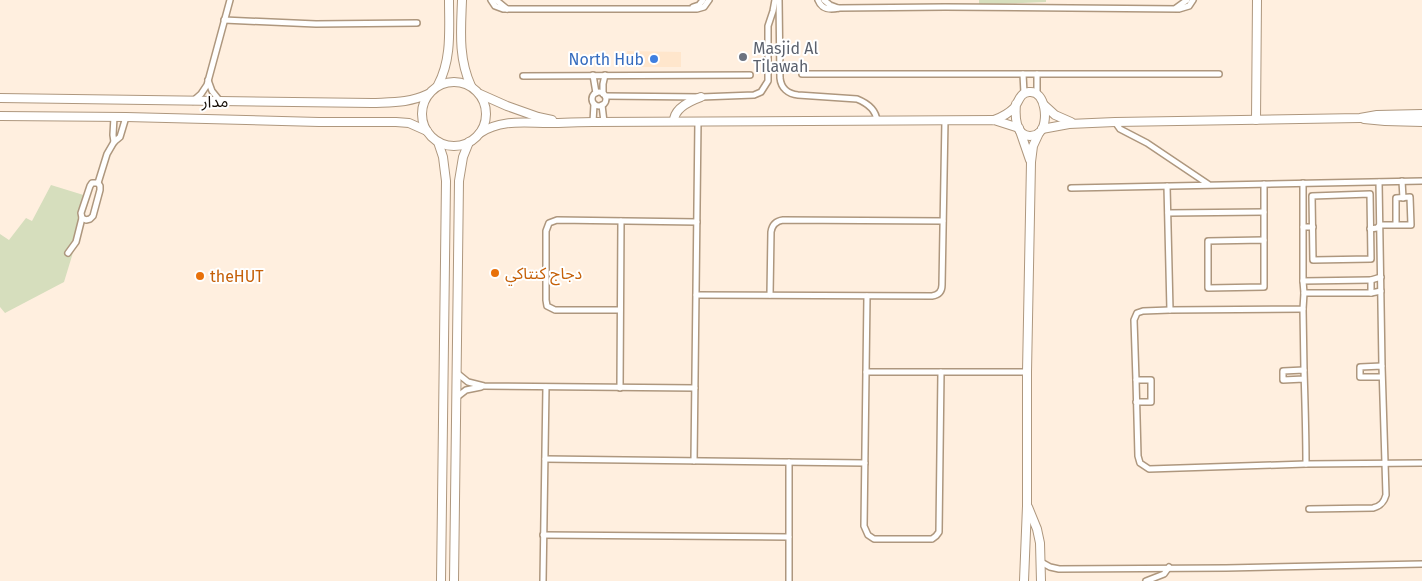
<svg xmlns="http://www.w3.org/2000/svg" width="1422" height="581" font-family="'Fira Sans','Noto Sans Arabic',sans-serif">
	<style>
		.built { fill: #ffe6cc }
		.green { fill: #d6debd }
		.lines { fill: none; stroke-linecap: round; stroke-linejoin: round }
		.street-casing { stroke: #ae977e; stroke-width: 8 }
		.secondary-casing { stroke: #ae977e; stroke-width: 10 }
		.street { stroke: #fff; stroke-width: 5 }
		.secondary { stroke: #fff; stroke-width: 8 }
		.worship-dot { fill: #6b7280; stroke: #fff; stroke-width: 2 }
		.shop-dot { fill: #3f7fe0; stroke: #fff; stroke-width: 2 }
		.food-dot { fill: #e8710a; stroke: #fff; stroke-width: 2 }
		.labels { text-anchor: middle; stroke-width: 4; stroke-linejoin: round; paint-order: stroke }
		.worship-label { font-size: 16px; fill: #5b616d; stroke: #fff; text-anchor: start }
		.shop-label { font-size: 16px; fill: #366cbe; stroke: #fff; text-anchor: end }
		.street-label { font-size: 16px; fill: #150d05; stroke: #fff }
		.food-label { font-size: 16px; fill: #c56008; stroke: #fff; text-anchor: start }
	</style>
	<rect width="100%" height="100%" fill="#ffefdf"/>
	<path class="built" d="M627,51L681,52V67H626Z"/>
	<g class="green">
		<path d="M979,0H1046V2L979,5Z"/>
		<path d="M51,185L90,197L64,282L5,313L0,307V234L9,240L26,218L32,221Z"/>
	</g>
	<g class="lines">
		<g class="street-casing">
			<g id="street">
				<path d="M491,0L495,6L503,9H697L704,7L709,0"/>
				<path d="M496,0L507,9"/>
				<path d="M779,0L780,78C781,88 788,94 798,95L857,99C867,103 876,109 877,121"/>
				<path d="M818,0C822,10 830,10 839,8L945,7L1179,9L1189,6L1193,0"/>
				<path d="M824,0L830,5L838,8"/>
				<path d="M693,7L699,5L703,0"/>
				<path d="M1176,8L1187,0"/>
				<path d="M224,20L316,24L417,23"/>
				<path d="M802,74H1219"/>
				<path d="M1023,74L1024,93"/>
				<path d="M1037,74V94"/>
				<path d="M593,75L596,93"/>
				<path d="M523,76L750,75"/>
				<path d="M208,80L212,91L220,101"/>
				<circle cx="599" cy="99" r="7"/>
				<path d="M603,94V84L605,75"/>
				<path d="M605,96L701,97L754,95L761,92L768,81V26L773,11L775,0"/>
				<path d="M193,101L201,94L207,85L230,0"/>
				<path d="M602,105L604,122"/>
				<path d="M593,122L594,104"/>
				<path d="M1115,122L1120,129L1147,143L1208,184"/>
				<path d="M114,142L113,135L114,117"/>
				<path d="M1402,181L1403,198"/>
				<path d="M1379,182L1382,366"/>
				<path d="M92,183H98L100,186V190L93,216L90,219L86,220L82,218L81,213L90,186Z"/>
				<path d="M98,183L107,154L114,142L120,137L126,117"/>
				<path d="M1303,183V227H1313"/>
				<path d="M1167,186L1170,310"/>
				<path d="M1071,188L1422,181"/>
				<path d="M1370,194L1371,259L1313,260L1312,196Z"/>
				<path d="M1168,213L1264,212"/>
				<path d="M1303,227V281"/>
				<path d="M1370,229L1377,228L1380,225H1411L1410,197L1396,198V225"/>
				<path d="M1264,240V287L1208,288V241Z"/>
				<path d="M1264,240V184"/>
				<path d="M68,253L76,242L82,218"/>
				<path d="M1304,293L1303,281L1371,280"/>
				<path d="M1371,293V280L1381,277"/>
				<path d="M696,295L932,296C939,295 942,291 942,285L945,120"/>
				<path d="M770,295L771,232C772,225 776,221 783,220L943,221"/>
				<path d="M867,296L864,526L868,535L874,539H932L936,536L939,532L941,372"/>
				<path d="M1303,309L1304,370"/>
				<path d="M620,310H555L547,306L546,300V231L549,223L557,220L697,222"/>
				<path d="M866,372H1027"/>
				<path d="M457,373L468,382L484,386L695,388"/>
				<path d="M1304,379L1283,380V371L1304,370C1305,402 1306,433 1306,464"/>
				<path d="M1136,380L1134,320L1137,313L1143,311L1170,310L1303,309L1304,293H1371L1381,291"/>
				<path d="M620,388L621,221"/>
				<path d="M457,397L466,390L481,387"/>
				<path d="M1136,402H1151V380H1136L1138,456L1140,463L1149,469L1306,464L1422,463"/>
				<path d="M545,459L865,463"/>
				<path d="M694,461L698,121"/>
				<path d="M1309,509L1373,508C1381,506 1384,502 1386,495L1382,366L1360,367V377H1382"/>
				<path d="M543,535L789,537"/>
				<path d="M1041,562L1050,567L1059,569L1226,568L1422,564"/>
				<path d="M543,581L546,387"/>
				<path d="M789,581V462"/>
				<path d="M1146,581L1164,574L1169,567"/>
			</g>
		</g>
		<g class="secondary-casing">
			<g id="secondary">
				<path d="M462,0C461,29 458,58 471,86"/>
				<circle cx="454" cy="114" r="32"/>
				<path d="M438,85C452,59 449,29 449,0"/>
				<path d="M480,94L507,106L538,117L552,120"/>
				<path d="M0,98L372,103C393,102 409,103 428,94"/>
				<path d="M1044,105L1055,115L1071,122"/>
				<path d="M0,116L126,117L319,122H396L409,123L427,131"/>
				<path d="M1364,119L1385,121L1422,122"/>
				<path d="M994,120C1002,117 1008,114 1014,108C1019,102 1019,93 1029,92C1046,90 1049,123 1040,132C1037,135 1033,136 1030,136C1015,136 1015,115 1016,104"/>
				<path d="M1256,120L1257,0"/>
				<path d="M674,121C674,108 690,101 701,97"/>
				<path d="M1042,129L1069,124L1115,122L1360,118L1377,115L1422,114"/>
				<path d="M1020,131L1030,160"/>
				<path d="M480,133C501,119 525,123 549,123C564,123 578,122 593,122L994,120L1019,128"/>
				<path d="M438,142L443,157L446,181L441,581"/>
				<path d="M1028,507L1037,529L1040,543L1041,581"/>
				<path d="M454,581L459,181L463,157L469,142"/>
				<path d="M1024,581L1027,506V372L1031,162L1033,146L1039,133"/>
			</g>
		</g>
		<use href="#street" class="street"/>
		<use href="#secondary" class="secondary"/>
	</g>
	<circle class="worship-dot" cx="743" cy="57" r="5"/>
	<circle class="shop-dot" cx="654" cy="59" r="5"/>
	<g class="food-dot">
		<circle cx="495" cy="273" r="5"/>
		<circle cx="200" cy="276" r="5"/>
	</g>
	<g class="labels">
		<g class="worship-label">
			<text x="753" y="54">Masjid Al<tspan x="753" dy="18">Tilawah</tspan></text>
		</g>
		<g class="shop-label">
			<text x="644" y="65">North Hub</text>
		</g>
		<g class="street-label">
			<text x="215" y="107">مدار</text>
		</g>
		<g class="food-label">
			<text x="505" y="279">دجاج كنتاكي</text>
			<text x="210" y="282">theHUT</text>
		</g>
	</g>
</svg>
